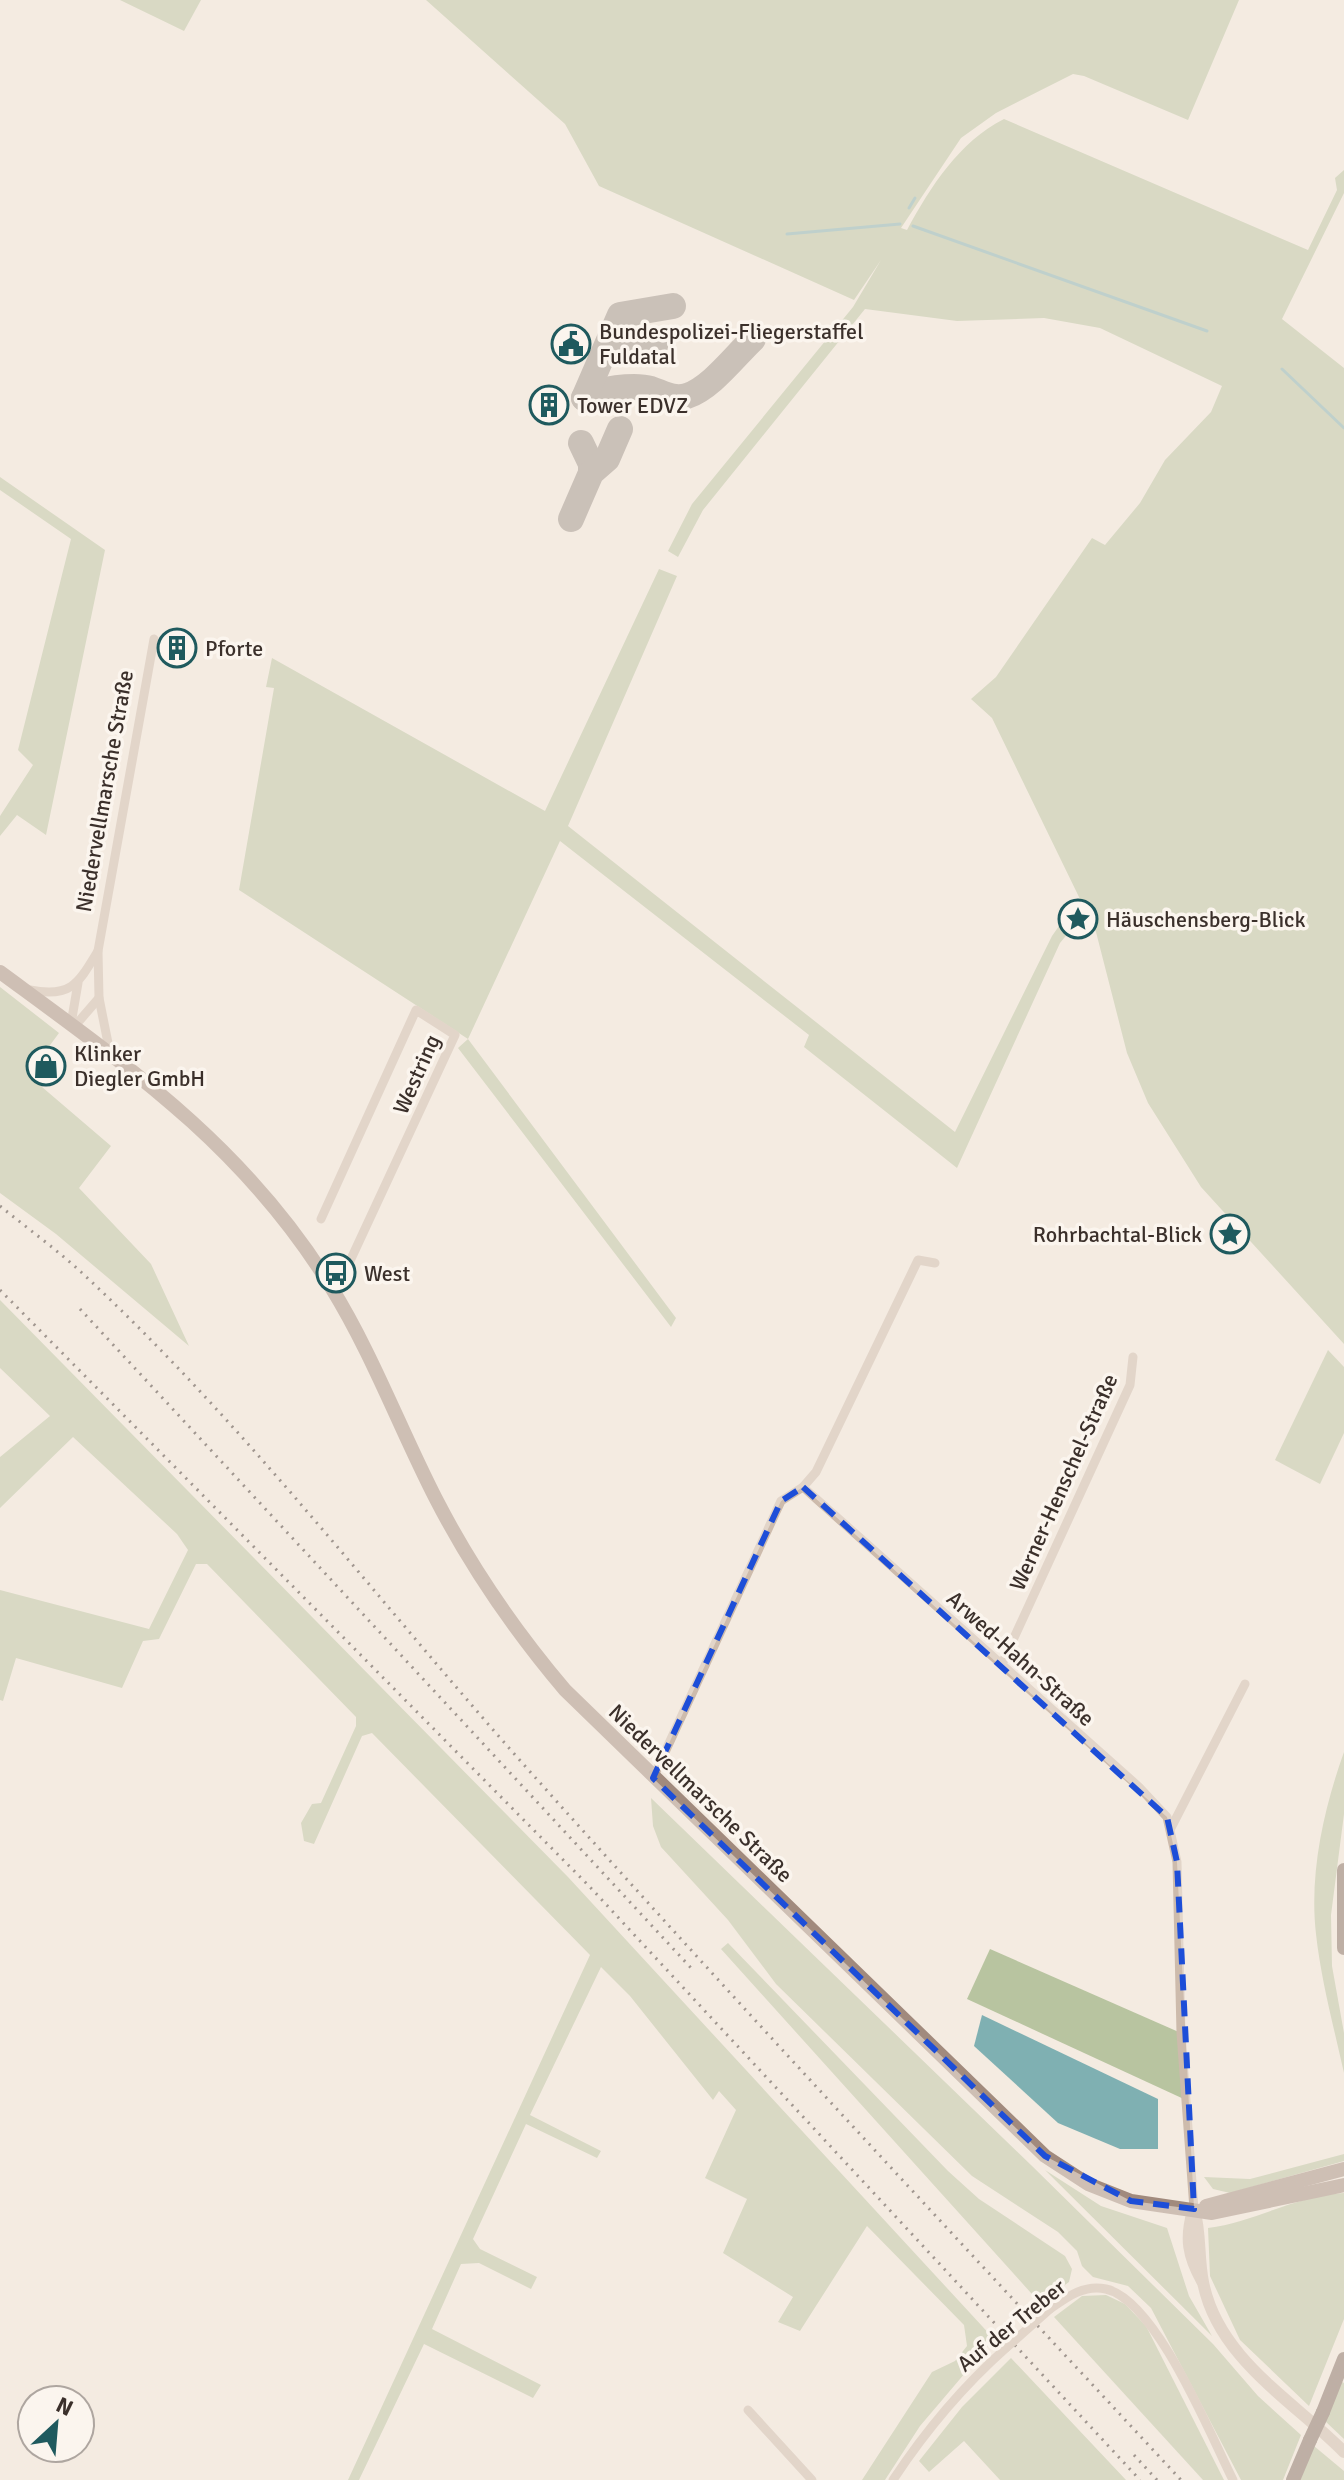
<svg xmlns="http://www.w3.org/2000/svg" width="1344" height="2480" font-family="Signika,sans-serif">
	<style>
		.green { fill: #b8c4a0 }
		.water { fill: #7fb0b2 }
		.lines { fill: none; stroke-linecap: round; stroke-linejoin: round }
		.stream { stroke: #7fb0b2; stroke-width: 3 }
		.taxiway { stroke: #988e86; stroke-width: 26 }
		.minor { stroke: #cdbbac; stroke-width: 9 }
		.tertiary { stroke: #cdbbac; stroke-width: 12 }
		.secondary { stroke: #a18a7d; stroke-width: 14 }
		.primary { stroke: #7d675c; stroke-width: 14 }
		.rail { stroke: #3b302b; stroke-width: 3; stroke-dasharray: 2 6; stroke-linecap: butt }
		.minor-bridge { stroke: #cdbbac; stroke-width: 9 }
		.primary-bridge { stroke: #7d675c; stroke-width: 14 }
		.marked { fill: none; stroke: #1d4ed8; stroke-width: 6; stroke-dasharray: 16 10; stroke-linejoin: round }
		.labels { text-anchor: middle; stroke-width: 7; stroke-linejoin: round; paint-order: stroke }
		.poi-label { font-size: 22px; fill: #3b302b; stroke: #fbf5ee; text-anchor: start }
		.street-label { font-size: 22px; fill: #3b302b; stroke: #fbf5ee }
	</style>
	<rect width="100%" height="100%" fill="#f4ebe1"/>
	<g class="green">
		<path d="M120,0H201L184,31Z"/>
		<path d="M426,0H1239L1188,120L1084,76L1073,74L996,113L961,138L901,228L907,230C931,186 959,142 1004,119L1308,250L1337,190L1335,178L1344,170V193L1282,319L1344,368V1344L1201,1187L1148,1103L1127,1053L1096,932L992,718L971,699L996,677L1092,538L1105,545L1140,503L1165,460L1211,412L1222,386L1100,328L1044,318L957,321L865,309L703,510L678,557L668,551L692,504L853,307L881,260L854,300L599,186L565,124Z"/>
		<path d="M0,477L105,550L46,835L17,815L0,836V816L33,765L18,750L71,539L0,490Z"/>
		<path d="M659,569L677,576L568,826L955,1132L1052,936L1066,916L1073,927L1060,943L957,1168L804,1047L809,1035L560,841L468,1039L676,1318L671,1327L458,1048L468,1039L239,890L274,688L266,687L272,658L545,811Z"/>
		<path d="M0,987L59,1033L28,1075L111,1146L79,1188L151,1264L189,1346L56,1234L0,1193Z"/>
		<path d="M0,1300L568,1877L994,2339L920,2426L885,2480H862L932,2372L955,2361L967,2346L964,2325L867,2226L800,2331L778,2322L793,2297L723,2253L747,2199L705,2178L736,2110L719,2091L713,2100L630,1996L601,1967L530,2115L601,2151L597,2158L526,2124L473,2239L480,2249L537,2277L531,2289L479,2263L461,2264L432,2329L541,2385L533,2398L424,2344L359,2480H348L590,1955L372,1733L362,1736L314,1844L304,1841L301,1823L312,1804L321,1803L356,1726V1717L207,1564H196L159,1639L143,1641L122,1688L16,1658L3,1701L0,1700V1590L149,1629L188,1550L177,1534L73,1437L0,1508V1457L50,1416L0,1368Z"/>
		<path d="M1328,1350L1344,1367V1433L1320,1484L1275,1460Z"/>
		<path d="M1344,1752V1814L1331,1915L1332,1966L1344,2033V2073C1334,2028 1321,1980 1316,1934C1309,1873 1324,1808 1344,1752Z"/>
		<path d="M651,1798L1031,2165L1213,2344L1258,2396L1301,2435L1283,2480H1241L1151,2308L1128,2286L1093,2277L1082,2266L1077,2251L1058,2232L972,2176L776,1984L728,1920L661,1847L653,1826Z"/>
		<path d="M728,1943L948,2171L979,2199L1065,2256L1072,2269L1069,2282L1040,2303L721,1949Z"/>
		<path d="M990,1949L1181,2033L1186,2100L967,1999Z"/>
		<path d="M1344,2154V2161L1230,2193L1213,2189L1204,2177L1250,2179Z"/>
		<path d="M1045,2170L1101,2206L1167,2228L1189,2296L1212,2336Z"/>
		<path d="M1344,2193V2319L1309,2406L1240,2340L1210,2276L1208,2228C1255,2222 1297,2195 1344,2193Z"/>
		<path d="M1106,2295L1125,2304L1146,2326L1224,2480H1203L1054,2317L1082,2296Z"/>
		<path d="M1011,2358L1126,2480H1000L964,2441L929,2472L919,2461L962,2407Z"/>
		<path d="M1342,2382L1344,2383V2439L1325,2421Z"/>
		<path d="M1314,2446L1344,2471V2480H1300Z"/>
	</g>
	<path class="water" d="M982,2015L1158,2099V2149H1120L1058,2123L974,2046Z"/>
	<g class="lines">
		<g class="stream">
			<path d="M909,208L915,198"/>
			<path d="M913,226L1207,331"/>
			<path d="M787,234L900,224"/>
			<path d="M1282,369L1344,428"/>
		</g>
		<g class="taxiway">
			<path d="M601,358L611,352L655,346"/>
			<path d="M584,398C598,389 634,384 651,389C663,393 673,400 687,396C711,388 734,357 753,339"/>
			<path d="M584,398L620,315L673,306"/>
			<path d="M581,443L591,464V473"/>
			<path d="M571,519L591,473L607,459L620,429"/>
		</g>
		<g class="minor">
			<path d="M30,990C71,998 78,984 98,951"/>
			<path d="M71,1024L78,983"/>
			<path d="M71,1024L80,1020L99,998"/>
			<path d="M110,1053L99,998L98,951L154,639"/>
			<path d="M321,1219L416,1010L455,1035L344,1274L332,1288"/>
			<path d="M803,1487L816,1472L918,1260L935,1263"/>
			<path d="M1002,1664L1130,1385L1133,1357"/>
			<path d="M653,1778L781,1501L803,1487L1139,1787L1167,1817L1177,1862L1181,2033L1194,2209"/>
			<path d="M1171,1828L1245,1684"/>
			<path d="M1050,2309C1067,2297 1084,2284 1106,2289C1156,2300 1210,2434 1233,2480"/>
			<path d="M748,2410L812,2480"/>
			<path d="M893,2480C926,2430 961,2388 1006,2348"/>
		</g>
		<g class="tertiary">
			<path d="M1194,2209C1201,2233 1198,2257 1203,2282C1218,2359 1294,2401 1344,2452"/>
			<path d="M1193,2211C1185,2238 1188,2256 1202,2281"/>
		</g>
		<g class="secondary">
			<path d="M0,972C129,1067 245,1147 331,1287C373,1355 400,1429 436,1499C472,1569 515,1631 565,1690L1045,2156L1088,2184L1131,2201L1212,2213L1344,2185"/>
			<path d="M1206,2206L1344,2169"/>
		</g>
		<g class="primary">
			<path d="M1344,1870V1948"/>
			<path d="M1323,2412L1344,2359"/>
			<path d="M1293,2480L1310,2440"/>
		</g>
		<g class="rail">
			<path d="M0,1206C27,1228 56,1249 81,1272C244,1423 378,1601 525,1766C740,2007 961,2243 1181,2480"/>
			<path d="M0,1290L589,1886L1140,2480"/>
			<path d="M80,1309L692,1969"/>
			<path d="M1134,2455L1157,2480"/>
		</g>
		<path class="minor-bridge" d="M1006,2348L1050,2309"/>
		<path class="primary-bridge" d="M1310,2440L1323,2412"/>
	</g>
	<path d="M0 0H1344V2480H0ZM803,1487L1167,1817L1177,1862L1194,2209L1131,2201L1045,2156L653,1778L781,1501Z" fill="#f4ebe1" fill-opacity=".55" fill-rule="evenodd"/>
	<path class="marked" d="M803,1487L1167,1817L1177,1862L1194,2209L1131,2201L1045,2156L653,1778L781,1501Z"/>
	<defs>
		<g id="civic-ring" transform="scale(2)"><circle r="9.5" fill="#fbf5ee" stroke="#1f5a5e" stroke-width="1.5"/><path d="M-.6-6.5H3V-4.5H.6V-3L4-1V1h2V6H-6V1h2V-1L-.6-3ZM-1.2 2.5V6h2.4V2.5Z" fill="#1f5a5e"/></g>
		<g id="building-ring" transform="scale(2)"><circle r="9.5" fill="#fbf5ee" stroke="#1f5a5e" stroke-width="1.5"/><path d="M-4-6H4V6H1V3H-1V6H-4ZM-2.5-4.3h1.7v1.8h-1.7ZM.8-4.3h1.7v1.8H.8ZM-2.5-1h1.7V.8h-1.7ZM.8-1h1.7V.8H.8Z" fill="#1f5a5e"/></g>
		<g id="sight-ring" transform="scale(2)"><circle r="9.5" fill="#fbf5ee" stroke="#1f5a5e" stroke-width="1.5"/><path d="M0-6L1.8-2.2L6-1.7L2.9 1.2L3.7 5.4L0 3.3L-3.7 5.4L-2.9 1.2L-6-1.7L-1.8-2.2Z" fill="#1f5a5e"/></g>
		<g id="shop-ring" transform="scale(2)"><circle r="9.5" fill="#fbf5ee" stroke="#1f5a5e" stroke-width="1.5"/><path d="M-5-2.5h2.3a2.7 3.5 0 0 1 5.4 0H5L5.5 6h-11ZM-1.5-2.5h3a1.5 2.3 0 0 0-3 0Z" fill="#1f5a5e"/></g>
		<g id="bus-ring" transform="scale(2)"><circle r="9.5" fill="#fbf5ee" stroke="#1f5a5e" stroke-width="1.5"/><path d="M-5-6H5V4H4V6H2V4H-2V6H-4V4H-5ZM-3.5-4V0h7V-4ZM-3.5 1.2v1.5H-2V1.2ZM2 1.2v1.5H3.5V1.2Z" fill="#1f5a5e"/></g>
	</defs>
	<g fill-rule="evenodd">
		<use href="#civic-ring" x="571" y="344"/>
		<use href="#building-ring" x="549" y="405"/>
		<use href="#building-ring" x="177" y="648"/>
		<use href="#sight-ring" x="1078" y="919"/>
		<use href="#shop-ring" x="46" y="1066"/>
		<use href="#sight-ring" x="1230" y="1234"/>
		<use href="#bus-ring" x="336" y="1273"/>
	</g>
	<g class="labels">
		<g class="poi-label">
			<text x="599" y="339">Bundespolizei-Fliegerstaffel<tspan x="599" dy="25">Fuldatal</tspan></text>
			<text x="577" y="413">Tower EDVZ</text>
			<text x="205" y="656">Pforte</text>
			<text x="1106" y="927">Häuschensberg-Blick</text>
			<text x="74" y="1061">Klinker<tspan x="74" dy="25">Diegler GmbH</tspan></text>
			<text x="1202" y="1242" text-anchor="end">Rohrbachtal-Blick</text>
			<text x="364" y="1281">West</text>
		</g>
		<g class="street-label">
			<text transform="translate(104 791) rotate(-80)" y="8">Niedervellmarsche Straße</text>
			<text transform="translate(416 1074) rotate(-66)" y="8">Westring</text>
			<text transform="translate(1063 1482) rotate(-66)" y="8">Werner-Henschel-Straße</text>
			<text transform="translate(1021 1658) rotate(42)" y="8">Arwed-Hahn-Straße</text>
			<text transform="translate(701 1793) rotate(44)" y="8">Niedervellmarsche Straße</text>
			<text transform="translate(1011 2325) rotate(-39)" y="8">Auf der Treber</text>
		</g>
	</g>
	<g transform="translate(56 2424) rotate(26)"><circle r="38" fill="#fbf5ee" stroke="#aea6a0" stroke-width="2"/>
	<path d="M0-6L14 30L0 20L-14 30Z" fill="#1f5a5e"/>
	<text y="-12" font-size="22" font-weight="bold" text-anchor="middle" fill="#3b302b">N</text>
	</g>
</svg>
